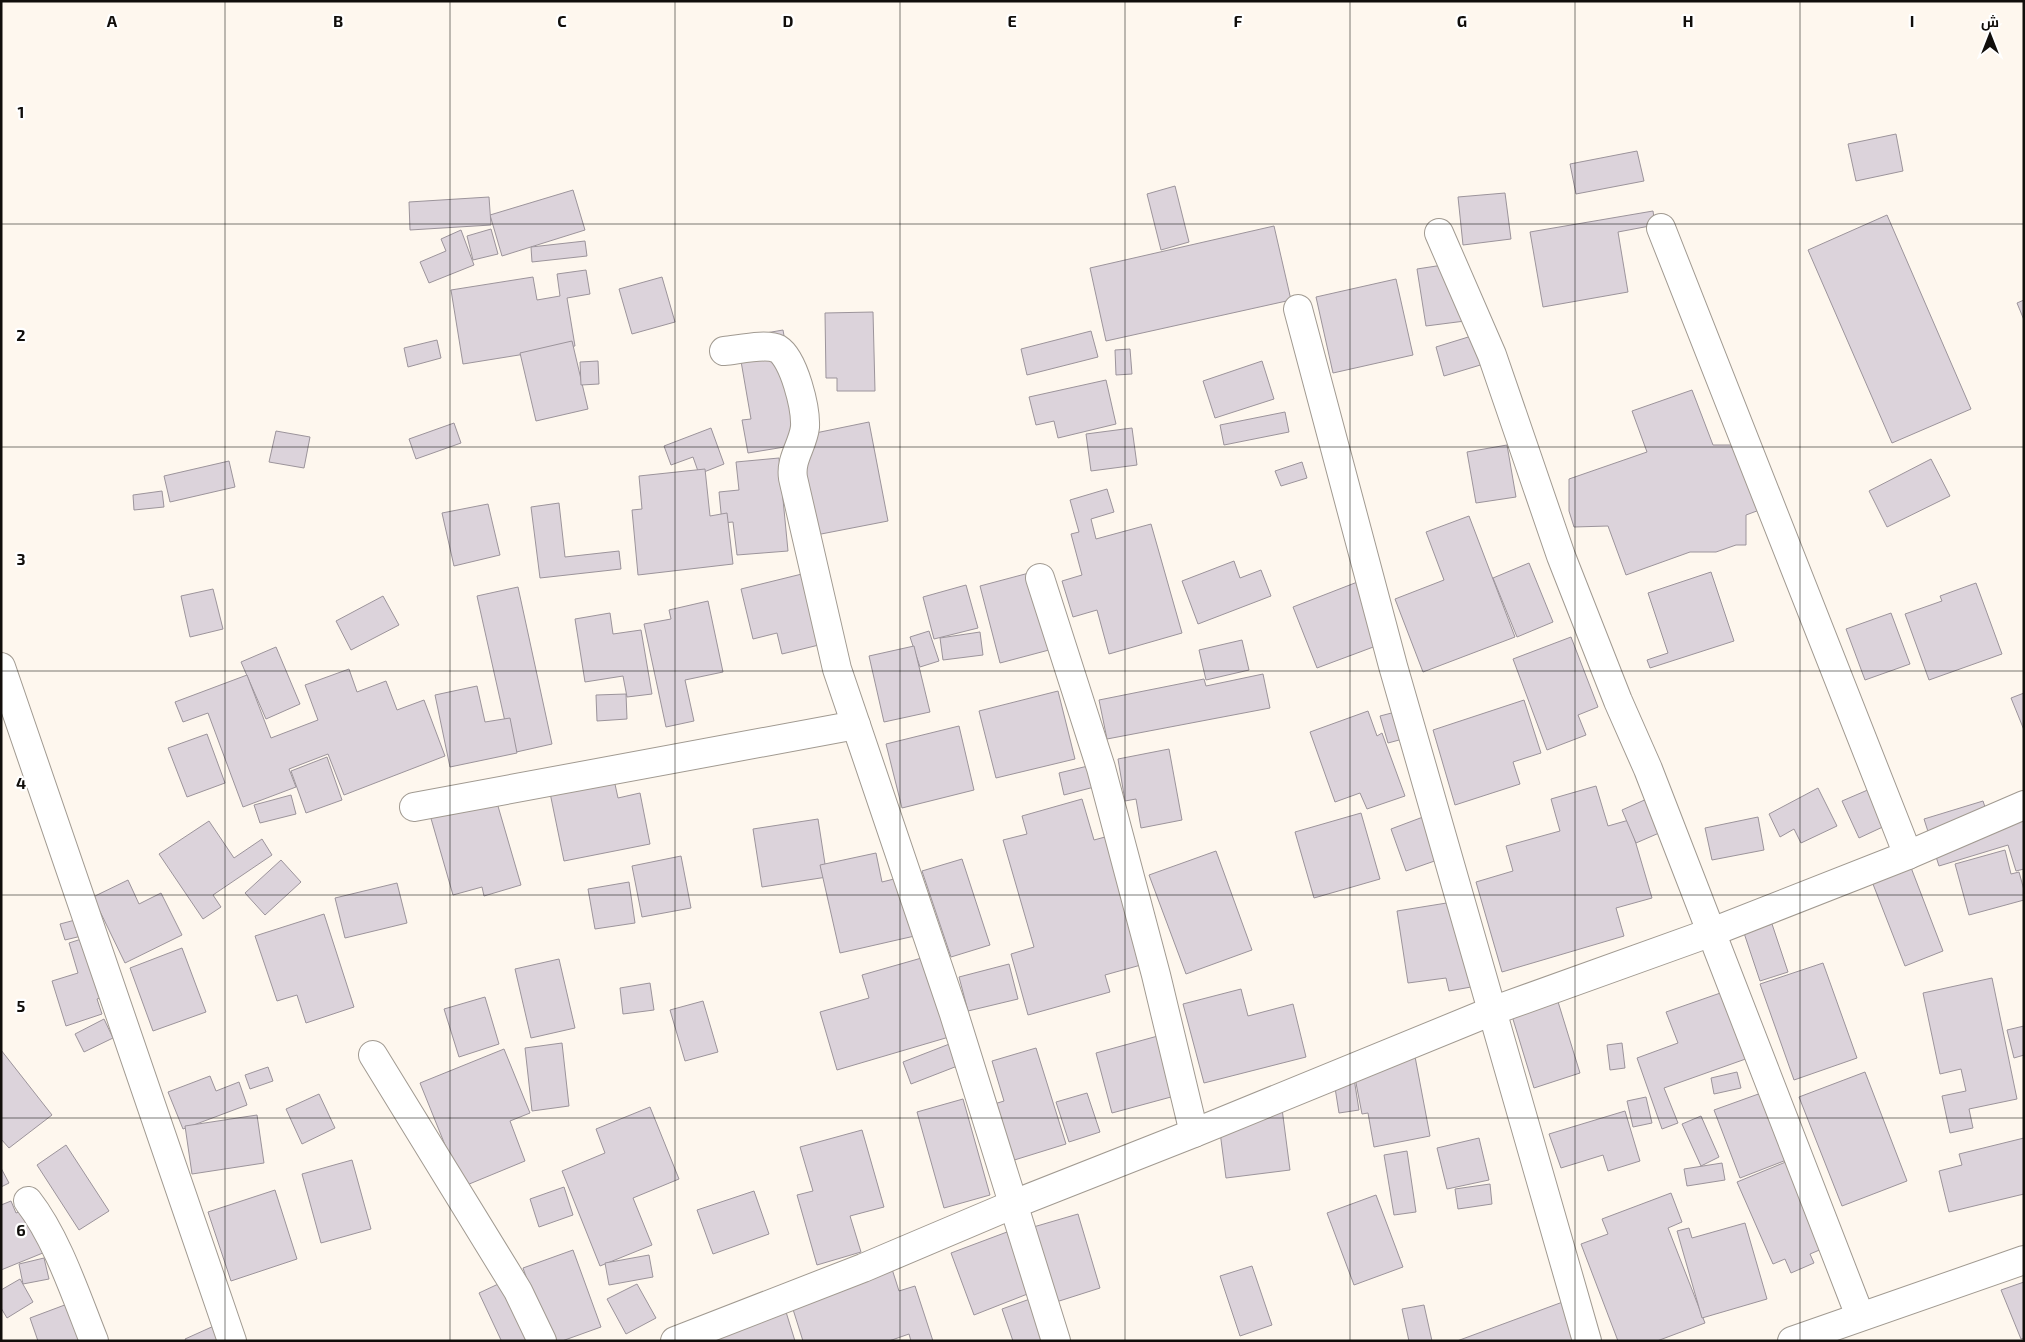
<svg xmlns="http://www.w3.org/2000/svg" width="2025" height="1342" font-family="'Exo 2',Cairo,sans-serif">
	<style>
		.building { fill: #dcd3db; stroke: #9c949b }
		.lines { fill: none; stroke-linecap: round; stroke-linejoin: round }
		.minor-casing { stroke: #a19a91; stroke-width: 30 }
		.minor { stroke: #fff; stroke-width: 28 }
		.grid { fill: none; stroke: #110e0b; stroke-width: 1; stroke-opacity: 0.55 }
		.grid-label { font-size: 16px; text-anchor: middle; font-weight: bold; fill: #110e0b; stroke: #fff; stroke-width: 4.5; stroke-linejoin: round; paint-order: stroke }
	</style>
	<rect width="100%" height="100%" fill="#fef7ee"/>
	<g class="building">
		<path d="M1896,134L1903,171L1856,181L1848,144Z"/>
		<path d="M1637,151L1644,181L1576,194L1570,164Z"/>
		<path d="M1175,186L1189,242L1161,250L1147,194Z"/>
		<path d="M573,190L585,230L502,256L490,215Z"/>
		<path d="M1505,193L1511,239L1463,245L1458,197Z"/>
		<path d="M489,197L491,225L410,230L409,202Z"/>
		<path d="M1653,211L1655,225L1618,232L1628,292L1543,307L1530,232Z"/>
		<path d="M1887,215L1971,409L1892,443L1808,250Z"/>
		<path d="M1274,226L1291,300L1106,341L1090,268Z"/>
		<path d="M491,229L498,254L473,260L467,236Z"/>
		<path d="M461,230L474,265L429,283L420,262L446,251L441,239Z"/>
		<path d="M585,241L587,256L532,262L531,247Z"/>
		<path d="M1456,263L1465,321L1426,326L1417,269Z"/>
		<path d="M586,270L590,294L567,298L575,346L463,364L451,290L533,277L537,300L560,296L557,274Z"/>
		<path d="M662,277L675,322L632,334L619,289Z"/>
		<path d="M1396,279L1413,355L1333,373L1316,297Z"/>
		<path d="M2024,300V320L2017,303Z"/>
		<path d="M873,312L875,391H837V378H826L825,313Z"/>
		<path d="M783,330L803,444L748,453L742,420L751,419L737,338Z"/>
		<path d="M1091,331L1098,357L1027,375L1021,349Z"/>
		<path d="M1478,334L1487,363L1444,376L1436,347Z"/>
		<path d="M437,340L441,358L408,367L404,348Z"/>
		<path d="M572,341L588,409L536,421L520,353Z"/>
		<path d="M1130,349L1132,374L1116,375L1115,350Z"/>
		<path d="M598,361L599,384L581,385L580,362Z"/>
		<path d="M1262,361L1274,399L1215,418L1203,381Z"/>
		<path d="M1106,380L1116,424L1058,438L1054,421L1036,425L1029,397Z"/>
		<path d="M1692,390L1713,445H1751L1773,505L1746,515V545H1736L1716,552H1690L1626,575L1608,526L1574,527L1569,511V479L1647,452L1632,411Z"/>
		<path d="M1285,412L1289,432L1224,445L1220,425Z"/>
		<path d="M869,422L888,521L816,535L796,437Z"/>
		<path d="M454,423L461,443L416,459L409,439Z"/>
		<path d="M711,428L724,464L699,474L693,457L671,465L664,446Z"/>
		<path d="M1132,428L1137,465L1091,471L1086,434Z"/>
		<path d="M276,431L310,437L304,468L269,462Z"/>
		<path d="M1507,445L1516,497L1476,503L1467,452Z"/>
		<path d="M779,458L788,551L737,555L733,522L722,523L719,492L739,490L736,462Z"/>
		<path d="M1931,459L1950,496L1887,527L1869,491Z"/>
		<path d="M229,461L235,487L170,502L164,476Z"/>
		<path d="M1302,462L1307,478L1281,486L1275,471Z"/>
		<path d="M705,469L710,516L727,513L733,564L638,575L632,510L642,509L639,476Z"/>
		<path d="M1107,489L1114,512L1091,519L1096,539L1151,524L1182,633L1109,654L1097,610L1073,617L1062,581L1082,575L1071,534L1079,532L1070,500Z"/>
		<path d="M162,491L164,507L134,510L133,495Z"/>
		<path d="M559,503L565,557L619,551L621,569L540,578L531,507Z"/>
		<path d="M488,504L500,555L454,566L442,513Z"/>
		<path d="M1469,516L1515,637L1423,672L1395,599L1444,580L1426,532Z"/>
		<path d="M1234,561L1240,578L1261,570L1271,596L1198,624L1182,581Z"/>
		<path d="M1529,563L1553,622L1517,637L1493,578Z"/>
		<path d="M810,572L827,643L782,654L777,633L753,639L741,589Z"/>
		<path d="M1711,572L1734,641L1650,668L1647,660L1668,653L1648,593Z"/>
		<path d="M1029,573L1049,650L1000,663L980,586Z"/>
		<path d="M1360,581L1384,643L1317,668L1293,607Z"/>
		<path d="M1976,583L2002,654L1929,680L1905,614L1942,601L1940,596Z"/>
		<path d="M966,585L978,628L934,639L923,597Z"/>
		<path d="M518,587L552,744L512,753L477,596Z"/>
		<path d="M213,589L223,629L190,637L181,596Z"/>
		<path d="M383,596L399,625L351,650L336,621Z"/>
		<path d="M708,601L723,672L685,680L694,721L666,727L644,624L671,619L669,610Z"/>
		<path d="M610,613L613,634L641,630L652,694L627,697L623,676L585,682L575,619Z"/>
		<path d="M1891,613L1910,664L1865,680L1846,629Z"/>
		<path d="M929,631L939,661L920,667L910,637Z"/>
		<path d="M980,632L983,655L943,660L940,638Z"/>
		<path d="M1571,637L1598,707L1578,715L1586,735L1547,750L1513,659Z"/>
		<path d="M1242,640L1249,670L1206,680L1199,650Z"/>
		<path d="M914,646L930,712L884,722L869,656Z"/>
		<path d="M276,647L300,704L266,719L241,662Z"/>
		<path d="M349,669L357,692L386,681L397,710L424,700L445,756L344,795L328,754L289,769L296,787L243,807L208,713L183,722L175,702L247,675L271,738L318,720L305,685Z"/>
		<path d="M1263,674L1270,708L1107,739L1099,700L1204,679L1206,686Z"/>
		<path d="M477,686L485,722L510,718L517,753L450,767L435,695Z"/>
		<path d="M1058,691L1075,759L996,778L979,711Z"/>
		<path d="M2024,693V730L2011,698Z"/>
		<path d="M626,694L627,719L597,721L596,695Z"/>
		<path d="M1524,700L1541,753L1513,762L1520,784L1455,805L1433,730Z"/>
		<path d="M1407,709L1414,736L1388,743L1380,716Z"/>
		<path d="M1368,711L1377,736L1382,733L1405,796L1367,809L1360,793L1335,802L1310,732Z"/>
		<path d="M959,726L974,790L902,808L886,744Z"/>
		<path d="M207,734L225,783L187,797L168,748Z"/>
		<path d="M1169,749L1182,820L1141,828L1136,799L1125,801L1118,759Z"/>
		<path d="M327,757L342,800L306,813L291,771Z"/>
		<path d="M1092,765L1098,786L1064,795L1059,773Z"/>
		<path d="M613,775L618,798L640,793L650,844L564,861L549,788Z"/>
		<path d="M1596,786L1608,826L1629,820L1652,898L1616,908L1624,936L1502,972L1476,882L1513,871L1506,846L1560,831L1551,799Z"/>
		<path d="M1818,788L1837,826L1801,843L1794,829L1780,837L1769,814Z"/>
		<path d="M493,789L521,885L484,896L482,887L453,895L428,808Z"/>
		<path d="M1870,789L1887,825L1859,838L1842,801Z"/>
		<path d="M1658,794L1673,827L1636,843L1622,810Z"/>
		<path d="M291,795L296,814L260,823L254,805Z"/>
		<path d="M2024,795V869L2016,871L2008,845L1939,866L1924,819L1983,801L1985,807Z"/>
		<path d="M1082,799L1094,840L1105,837L1121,891L1148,963L1105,975L1110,992L1028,1015L1011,954L1034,947L1003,840L1027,834L1022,816Z"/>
		<path d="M1361,813L1380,879L1314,898L1295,832Z"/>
		<path d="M1431,814L1446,857L1406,871L1391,829Z"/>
		<path d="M1758,817L1764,850L1712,860L1705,828Z"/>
		<path d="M818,819L827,877L762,887L753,829Z"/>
		<path d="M209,821L234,858L262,839L272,855L213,895L221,907L203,919L159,854Z"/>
		<path d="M2005,850L2011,874L2019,872L2024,890V900L1969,915L1955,864Z"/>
		<path d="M1216,851L1252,950L1186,974L1149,875Z"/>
		<path d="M876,853L882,882L906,876L919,935L840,953L820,865Z"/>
		<path d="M681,856L691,908L642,917L632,866Z"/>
		<path d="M962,859L990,945L951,957L922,871Z"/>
		<path d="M281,860L301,882L265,915L245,893Z"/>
		<path d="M1910,865L1943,951L1905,966L1871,879Z"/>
		<path d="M128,880L139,904L161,893L182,935L125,963L93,897Z"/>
		<path d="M629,882L635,923L595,929L588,889Z"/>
		<path d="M397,883L407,923L345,938L335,898Z"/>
		<path d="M1459,901L1471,987L1449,991L1446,978L1408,983L1397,911Z"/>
		<path d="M324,914L354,1007L306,1023L297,995L277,1001L255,936Z"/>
		<path d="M94,915L98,932L65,940L60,924Z"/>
		<path d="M1772,924L1788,972L1760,981L1744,933Z"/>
		<path d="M100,933L119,993L97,999L102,1014L66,1026L52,981L78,973L69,943Z"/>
		<path d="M182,948L206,1012L153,1031L130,968Z"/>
		<path d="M925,957L949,1037L837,1070L820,1012L869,998L862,975Z"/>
		<path d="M559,959L575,1028L531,1038L515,969Z"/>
		<path d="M1823,963L1857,1058L1794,1080L1760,984Z"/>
		<path d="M1009,964L1018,999L968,1011L959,977Z"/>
		<path d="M1992,978L2017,1099L1969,1109L1973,1128L1950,1133L1942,1096L1966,1091L1961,1069L1940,1074L1923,993Z"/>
		<path d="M1551,979L1580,1073L1534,1088L1505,993Z"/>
		<path d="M650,983L654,1010L623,1014L620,988Z"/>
		<path d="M1241,989L1248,1016L1293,1004L1306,1057L1204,1083L1183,1004Z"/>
		<path d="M1729,990L1754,1056L1664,1088L1678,1123L1662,1129L1637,1058L1678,1043L1666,1012Z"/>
		<path d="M485,997L499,1044L459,1057L444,1009Z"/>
		<path d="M703,1001L718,1052L685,1061L670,1010Z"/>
		<path d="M104,1019L113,1038L84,1052L75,1034Z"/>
		<path d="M2024,1026V1055L2014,1058L2007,1030Z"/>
		<path d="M1165,1034L1182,1094L1112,1113L1096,1053Z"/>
		<path d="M562,1043L569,1106L532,1111L525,1048Z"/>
		<path d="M952,1043L960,1065L911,1084L903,1062Z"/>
		<path d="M1622,1043L1625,1068L1610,1070L1607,1045Z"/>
		<path d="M1413,1046L1430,1136L1374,1147L1368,1113L1362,1114L1351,1057Z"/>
		<path d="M1036,1048L1066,1144L1008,1162L991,1105L1004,1101L992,1061Z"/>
		<path d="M504,1049L530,1113L510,1121L525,1161L462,1187L420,1083Z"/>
		<path d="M1,1050L52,1115L9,1148L1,1139Z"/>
		<path d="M268,1067L273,1081L250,1089L245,1075Z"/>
		<path d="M1353,1072L1359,1110L1339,1113L1333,1075Z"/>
		<path d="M1737,1072L1741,1088L1714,1094L1711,1078Z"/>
		<path d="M1865,1072L1907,1181L1842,1206L1799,1097Z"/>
		<path d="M210,1076L216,1091L239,1082L247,1105L183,1129L168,1092Z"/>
		<path d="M1764,1092L1789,1159L1740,1178L1714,1110Z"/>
		<path d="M1087,1093L1100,1132L1069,1142L1056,1102Z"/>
		<path d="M319,1094L335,1128L302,1144L286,1109Z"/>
		<path d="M1646,1097L1652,1123L1633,1127L1627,1101Z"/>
		<path d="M963,1099L990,1195L944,1208L917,1112Z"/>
		<path d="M1281,1101L1290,1170L1226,1178L1217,1109Z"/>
		<path d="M650,1107L679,1179L633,1198L652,1245L600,1266L562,1171L605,1153L596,1129Z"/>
		<path d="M1625,1111L1640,1161L1608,1171L1603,1155L1561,1168L1549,1134Z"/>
		<path d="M257,1115L264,1163L192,1174L185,1126Z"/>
		<path d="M1701,1116L1719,1157L1701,1166L1682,1124Z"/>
		<path d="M862,1130L884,1207L850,1216L861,1252L817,1265L797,1195L813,1191L800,1147Z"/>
		<path d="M1479,1138L1489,1180L1447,1189L1437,1148Z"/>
		<path d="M2024,1138V1194L1949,1212L1939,1171L1962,1165L1959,1154Z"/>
		<path d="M66,1145L109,1211L79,1230L37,1165Z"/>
		<path d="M1407,1151L1416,1212L1394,1215L1384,1155Z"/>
		<path d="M1793,1159L1829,1246L1810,1254L1814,1263L1791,1273L1785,1259L1773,1264L1737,1182Z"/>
		<path d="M352,1160L371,1229L321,1243L302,1174Z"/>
		<path d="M1722,1163L1725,1180L1687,1186L1684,1169Z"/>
		<path d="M1,1168L9,1183L1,1187Z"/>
		<path d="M1490,1184L1492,1204L1458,1209L1455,1189Z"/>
		<path d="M564,1187L573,1215L539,1227L530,1199Z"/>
		<path d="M275,1190L297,1259L231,1281L208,1212Z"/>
		<path d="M754,1191L769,1234L713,1254L697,1210Z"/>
		<path d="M1671,1193L1682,1222L1668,1228L1705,1323L1657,1341H1618L1581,1244L1608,1234L1602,1219Z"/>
		<path d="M1376,1195L1403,1267L1354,1285L1327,1213Z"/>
		<path d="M11,1201L16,1213L42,1203L60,1246L1,1270V1205Z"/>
		<path d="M1078,1214L1100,1288L1053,1303L1030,1228Z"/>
		<path d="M1745,1223L1767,1299L1702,1318L1677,1231L1689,1228L1692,1238Z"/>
		<path d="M1007,1232L1030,1293L974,1315L951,1253Z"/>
		<path d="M573,1250L601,1327L562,1341H549L523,1268Z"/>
		<path d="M649,1255L653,1277L609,1285L605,1263Z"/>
		<path d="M44,1258L49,1279L23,1284L19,1264Z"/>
		<path d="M1252,1266L1272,1325L1240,1336L1220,1276Z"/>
		<path d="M892,1269L899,1291L915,1286L933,1341H911L909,1334L889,1341H803L791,1303Z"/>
		<path d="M20,1279L33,1302L7,1318L1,1308V1290Z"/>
		<path d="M509,1279L538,1341H500L501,1340L479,1293Z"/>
		<path d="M2024,1282V1338L2021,1339L2001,1290Z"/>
		<path d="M637,1284L656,1318L626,1334L607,1299Z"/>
		<path d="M1579,1296L1596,1341H1457Z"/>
		<path d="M782,1299L795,1341H674Z"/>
		<path d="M1030,1299L1045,1341H1013L1002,1309Z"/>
		<path d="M78,1300L93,1341H38L30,1318Z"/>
		<path d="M1424,1305L1432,1341H1409L1402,1309Z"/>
		<path d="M225,1321L233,1341H186L185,1339Z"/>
	</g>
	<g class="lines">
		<g class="minor-casing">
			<g id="minor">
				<path d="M1661,228L1908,855"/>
				<path d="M1439,233L1492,355L1561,556L1618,701L1648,769L1860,1316"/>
				<path d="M1298,309L1393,666L1587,1341"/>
				<path d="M724,351C737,350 766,343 778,349C794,359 806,408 805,427C803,445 790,459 793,478L837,669L954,1014L1056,1341"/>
				<path d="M1040,578L1101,768L1156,975L1194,1133"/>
				<path d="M1,667L232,1341"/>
				<path d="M414,807L856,725"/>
				<path d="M373,1055L518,1291L542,1341"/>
				<path d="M28,1201C57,1238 76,1296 94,1341"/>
				<path d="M675,1341L863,1268L1014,1204L1194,1133L1492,1011L1712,932L1908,855L2024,805"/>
				<path d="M1792,1341L2024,1260"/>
			</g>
		</g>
		<use href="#minor" class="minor"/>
	</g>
	<path class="grid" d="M225,1V1341M450,1V1341M675,1V1341M900,1V1341M1125,1V1341M1350,1V1341M1575,1V1341M1800,1V1341M1,224H2024M1,447H2024M1,671H2024M1,895H2024M1,1118H2024"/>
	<g class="grid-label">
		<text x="112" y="27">A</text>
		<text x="338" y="27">B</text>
		<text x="562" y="27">C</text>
		<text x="788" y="27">D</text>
		<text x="1012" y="27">E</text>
		<text x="1238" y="27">F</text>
		<text x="1462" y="27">G</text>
		<text x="1688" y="27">H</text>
		<text x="1912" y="27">I</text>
		<text x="21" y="118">1</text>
		<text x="21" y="341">2</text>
		<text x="21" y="565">3</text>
		<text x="21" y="789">4</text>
		<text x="21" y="1012">5</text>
		<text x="21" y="1236">6</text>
	</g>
	<rect width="2025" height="1342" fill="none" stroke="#110e0b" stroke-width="5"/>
	<g transform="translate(1990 35)" stroke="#ffffff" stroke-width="4" paint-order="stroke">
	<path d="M0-4L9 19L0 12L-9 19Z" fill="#110e0b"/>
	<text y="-8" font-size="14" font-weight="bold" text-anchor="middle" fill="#110e0b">ش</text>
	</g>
</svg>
